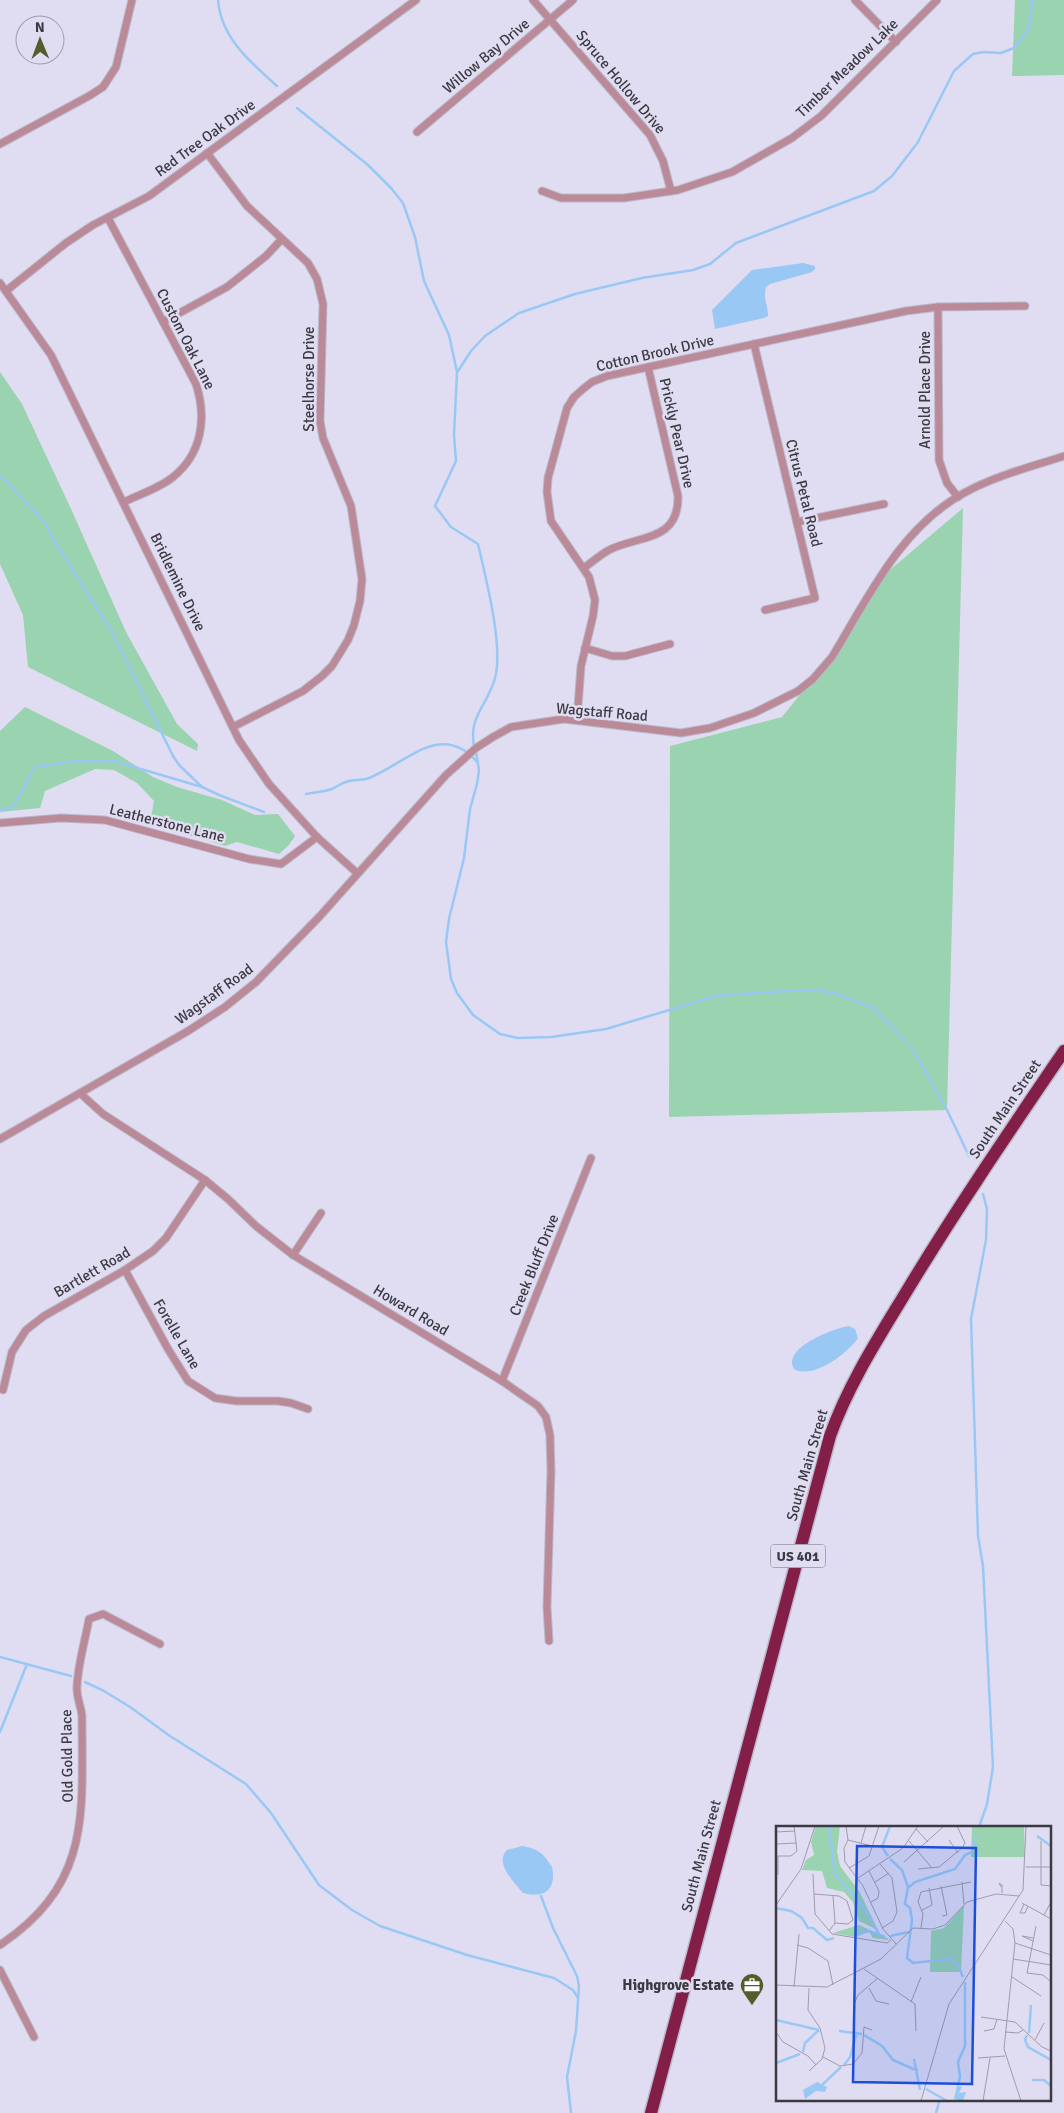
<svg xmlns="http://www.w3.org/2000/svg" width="1064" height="2113" font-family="Signika,sans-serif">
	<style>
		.green { fill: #99d3af }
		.water { fill: #9ac8f5 }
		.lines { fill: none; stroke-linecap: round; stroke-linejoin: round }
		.stream { stroke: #9ac8f5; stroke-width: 2.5 }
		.street-casing { stroke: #bcb9cb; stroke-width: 9 }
		.highway-casing { stroke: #bcb9cb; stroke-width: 15 }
		.street { stroke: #bb8a98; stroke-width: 7 }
		.highway { stroke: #831e48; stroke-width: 12 }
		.labels { text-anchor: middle; stroke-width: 5; stroke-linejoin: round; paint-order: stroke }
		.shield { fill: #e0ddf2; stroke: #6c6b77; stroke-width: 1 }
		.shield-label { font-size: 14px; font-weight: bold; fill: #3b3a42 }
		.street-label { font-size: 15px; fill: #3b3a42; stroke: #e0ddf2 }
		.poi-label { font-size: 15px; font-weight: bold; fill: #3b3a42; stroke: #e0ddf2; text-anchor: end }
		.inset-river { fill: none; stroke: #9ac8f5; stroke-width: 2.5 }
		.inset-road { fill: none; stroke: #9e9cac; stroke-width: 1 }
		.view { fill: #1d4ed8; fill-opacity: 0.15; stroke: #1d4ed8; stroke-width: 2.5 }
		.inset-edge { fill: none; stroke: #3b3a42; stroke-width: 2.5 }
	</style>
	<rect width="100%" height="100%" fill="#e0ddf2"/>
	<g class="green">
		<path d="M1015,0H1064V75L1012,76Z"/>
		<path d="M0,372L22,404L71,509L126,632L177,724L198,744L197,751L28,667L23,615L0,564Z"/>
		<path d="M963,508L947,1110L669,1117L670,746L782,717L839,646L884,575Z"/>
		<path d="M25,707L113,751L153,777L177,787L222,800L255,815L278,814L295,836L289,845L279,854L237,842L225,846L150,823L154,801L137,783L114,770L95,769L45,791L40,808L0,812V731Z"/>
	</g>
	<g class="water">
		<path d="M803,263L815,266V269L812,272L770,284L766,287C763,298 768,305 768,316L764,318L715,329L712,310L752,270Z"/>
		<path d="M849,1326L855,1329L858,1338C848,1353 813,1380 794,1369C781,1348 834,1328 849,1326Z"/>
		<path d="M522,1846C539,1849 543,1853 552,1867C557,1890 544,1899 523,1893C514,1882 494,1863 507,1850Z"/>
	</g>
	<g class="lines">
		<g class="stream">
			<path d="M218,0C221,38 250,62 277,86"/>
			<path d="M297,108L368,165L391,188L403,203L415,237L424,281L449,335L457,372L454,435L456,461L435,506L451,527L478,544C486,579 502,640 496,674C490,704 468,714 474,746"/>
			<path d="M458,371L471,351L485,336L519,313L575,294L642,278L693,270L710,264L736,243L874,191L892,176L918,142L954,71L973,54L983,52L1001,53L1014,48L1029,28L1032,0"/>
			<path d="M0,474L46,524L53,539L112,632L173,756L179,765L202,787"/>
			<path d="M476,752L479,770L477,784L470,809L464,858L449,919L446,942L451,979L457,993L473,1015L500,1034L518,1038L551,1037L606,1029L716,996L786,991L815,990L834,993L872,1007L913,1049L947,1110L969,1156"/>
			<path d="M306,794C315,792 324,792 332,789C337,787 341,783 346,782C353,779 362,781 369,778C405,764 441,720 477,762"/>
			<path d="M0,810L13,807L35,767L76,761H114L202,787L219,795L264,812"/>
			<path d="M0,1657L71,1676"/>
			<path d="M85,1682L104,1691L130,1707L170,1736L246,1784L271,1813L319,1885L352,1910L380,1926L467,1955L554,1978L573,1990L578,1998"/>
			<path d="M0,1732L27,1664"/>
			<path d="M979,1827L987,1804L993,1767L983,1566L978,1536L971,1319L986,1240L987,1209L983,1194"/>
			<path d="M541,1896L553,1928L577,1976L579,1986L576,2031L567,2077L571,2113"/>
			<path d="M936,2113L940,2099"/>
		</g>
		<g class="street-casing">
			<g id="street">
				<path d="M533,0L650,135L663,161L671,191"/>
				<path d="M855,0L896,42"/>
				<path d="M417,132L573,0"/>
				<path d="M0,144L89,96L103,87L116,67L132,0"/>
				<path d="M207,153L247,206L308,263L317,279L323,304L320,421L323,438L351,506L362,579L360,601L354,625L348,640L332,666L322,676L303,691L233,727"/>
				<path d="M542,191L561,198H624L678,190L732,172L792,138L821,116L937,0"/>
				<path d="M108,218L196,384C207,418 202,454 173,477C160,488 140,494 124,502"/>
				<path d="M0,283L51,355L239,740L269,784L317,837L357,873"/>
				<path d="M6,291L66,243L93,225L149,196L416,0"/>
				<path d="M938,307L939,460L947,483L958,497"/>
				<path d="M163,322L227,287L266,256L281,240"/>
				<path d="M754,344L815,598L765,610"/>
				<path d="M797,522L884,504"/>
				<path d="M584,568C592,562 600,555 609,550C639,535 679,542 678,496L648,367"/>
				<path d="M585,648L612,656H625L670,644"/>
				<path d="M577,720L581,666L593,616L595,600L589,577L551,521L547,492L548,478L567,408L574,397L583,389L592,382L607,376L906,311L938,307L1025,306"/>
				<path d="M0,823L61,818L105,820L249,859L281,864L317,837"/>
				<path d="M81,1094L103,1114L205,1180L228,1199L256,1226L293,1255L502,1381L538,1406L546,1417L550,1435L551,1471L547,1607L549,1641"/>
				<path d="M0,1139L188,1031L225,1007L256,982L320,916L446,775L476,748L493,737L511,727L564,719L681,733L710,728L754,713L798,691L813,679L832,657C868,598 900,528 964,493C995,476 1030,467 1064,456"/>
				<path d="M293,1255L321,1213"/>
				<path d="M125,1270L168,1349L188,1381L215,1398L236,1401H278L291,1403L308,1409"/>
				<path d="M502,1381L591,1158"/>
				<path d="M3,1390L12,1352L26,1330L44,1316L125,1270L153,1251L166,1238L205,1180"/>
				<path d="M0,1945C92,1883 82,1814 82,1716C81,1706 76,1696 77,1686C78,1664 85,1641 89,1619L103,1614L160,1644"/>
				<path d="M0,1970L34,2037"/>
			</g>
		</g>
		<g class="highway-casing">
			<path id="highway" d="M651,2113L830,1436C849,1383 879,1337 908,1289C957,1208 1011,1129 1064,1051"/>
		</g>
		<use href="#street" class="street"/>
		<use href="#highway" class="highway"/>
	</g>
	<defs>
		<g id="office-pin" transform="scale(1.25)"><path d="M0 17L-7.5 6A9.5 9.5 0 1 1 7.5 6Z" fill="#545c2b" stroke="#e0ddf2"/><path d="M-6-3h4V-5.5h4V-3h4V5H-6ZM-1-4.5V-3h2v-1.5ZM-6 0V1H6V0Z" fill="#fff"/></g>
	</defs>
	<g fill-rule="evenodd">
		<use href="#office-pin" x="752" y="1985"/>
	</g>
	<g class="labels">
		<rect class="shield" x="770.5" y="1544.5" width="55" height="23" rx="4"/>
		<g class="shield-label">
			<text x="798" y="1561">US 401</text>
		</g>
		<g class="street-label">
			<text transform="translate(486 56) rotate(-40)" y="5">Willow Bay Drive</text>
			<text transform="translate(847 68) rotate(-44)" y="5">Timber Meadow Lake</text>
			<text transform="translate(621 82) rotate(50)" y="5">Spruce Hollow Drive</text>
			<text transform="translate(205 138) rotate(-36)" y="5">Red Tree Oak Drive</text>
			<text transform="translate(186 339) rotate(63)" y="5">Custom Oak Lane</text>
			<text transform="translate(655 353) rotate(-13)" y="5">Cotton Brook Drive</text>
			<text transform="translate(309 379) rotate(-90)" y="5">Steelhorse Drive</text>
			<text transform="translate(925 390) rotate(-90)" y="5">Arnold Place Drive</text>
			<text transform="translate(677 433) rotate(77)" y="5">Prickly Pear Drive</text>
			<text transform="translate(804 493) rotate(76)" y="5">Citrus Petal Road</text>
			<text transform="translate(178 582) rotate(64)" y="5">Bridlemine Drive</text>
			<text transform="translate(602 712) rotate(5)" y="5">Wagstaff Road</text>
			<text transform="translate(167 823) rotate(14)" y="5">Leatherstone Lane</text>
			<text transform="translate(214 994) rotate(-36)" y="5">Wagstaff Road</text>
			<text transform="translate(1005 1109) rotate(-56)" y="5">South Main Street</text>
			<text transform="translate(534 1265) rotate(-68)" y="5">Creek Bluff Drive</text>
			<text transform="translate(92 1272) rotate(-30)" y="5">Bartlett Road</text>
			<text transform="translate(411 1310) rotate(31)" y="5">Howard Road</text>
			<text transform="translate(177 1334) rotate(60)" y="5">Forelle Lane</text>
			<text transform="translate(807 1465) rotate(-74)" y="5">South Main Street</text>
			<text transform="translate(67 1756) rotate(-91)" y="5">Old Gold Place</text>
			<text transform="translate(701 1856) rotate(-75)" y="5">South Main Street</text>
		</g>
		<g class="poi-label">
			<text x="734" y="1990">Highgrove Estate</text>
		</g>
	</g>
	<g transform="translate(776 1826)">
		<rect width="275" height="275" fill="#e0ddf2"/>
		<path d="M40,0H64L61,26L64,40L83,65L102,104L83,95L77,76L68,66L51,62L46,45L26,44L30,34L38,29L35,16ZM196,0H248L249,31H195ZM188,79L185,146H154L155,105L168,102ZM83,99L111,112L113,114L97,112L93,106L79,111L57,107Z" fill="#99d3af"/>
		<path d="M41,256L51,261L49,266L40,265L29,273L27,264ZM181,259L186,261L183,267L190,266L187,275L178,273Z" fill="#9ac8f5"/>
		<path class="inset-river" d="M53,0L59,48L86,79L103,108M261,10L275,20M112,30L106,21L114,0M114,33L126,44L132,61L129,78L134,82L136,94L131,132L137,137L173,133L182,139L187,151M132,62L139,56L179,43L189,29L196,26L200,11M0,82L15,85L26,92L32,102H37L51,114L58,112M114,110L133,106M79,111L84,106L93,105L109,111M0,194L43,204M63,205L86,208M253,207L255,179M88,209L106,220L117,234L142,245M251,209L249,214L252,221L275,234M27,226L29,217L43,204M138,233L144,264M0,237L24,228M68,239L74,231L81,206M256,254H268L275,260M46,259L65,241M182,259L184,251L182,236L189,220V156M150,263L171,275"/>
		<path class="inset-road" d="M70,0L72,14L96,20M140,3L152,16M0,6L19,5M72,14L68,22L69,36L87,60L107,103L120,118M173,14L182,27M133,15L156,42M265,15V59L275,60M85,17L90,0M0,18L21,17M0,30H15L21,25L18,0M2,30V49M128,36L168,0M104,38L116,52L121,86L117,95L106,102M250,41H275M73,42L93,30L103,0M142,43L163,41L186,22L189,17L181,0M93,45L103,65L102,72L95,76M37,48L39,88L56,108L111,117L115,114M82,52L127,22L142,0M99,56L113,47M186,56L188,78M165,60L171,89L166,90M225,61L223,57L226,59V67M38,68L63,70L71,75L77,94L72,98L59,97M275,76L268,89L275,93M246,77L268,89M248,78L244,87H249L252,80M0,79L25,43L39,0M146,84L156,79L153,62M229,95L237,103L239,117L228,223L245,275M260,100L251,147L267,149L275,156M145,102L147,88L142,76L145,66L195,56M53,105L59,97L57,70M257,115L246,110L257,112M239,117L275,129M21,119L32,122L52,135L57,159M237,133L275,139M88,143L139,178L140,205M236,151L265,170M0,159L51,161L105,133L137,102L157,103L169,99L191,76L220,68L243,70M18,161L23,108M93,162L100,175L113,178M79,176L82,169L102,152M135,176L145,151M205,191L239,196L266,221L275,225M208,205L218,203L221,193M0,206L7,216L32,230L40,239M229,206L242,207L247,204M259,214L268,197M47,231L64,240L77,238L86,227L88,201L96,204M202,232L229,230M33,245L46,233L49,222L44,202L32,184L33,162M145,275L173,178L247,64L250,0M207,275L214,232"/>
		<path class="view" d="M81,20L200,22L196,258L77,256Z"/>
		<rect width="275" height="275" class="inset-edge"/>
	</g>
	<g transform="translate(40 40) rotate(359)"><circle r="24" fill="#e0ddf2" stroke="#9e9cac"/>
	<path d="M0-4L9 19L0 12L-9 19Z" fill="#545c2b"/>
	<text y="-8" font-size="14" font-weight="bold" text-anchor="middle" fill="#3b3a42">N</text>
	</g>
</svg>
